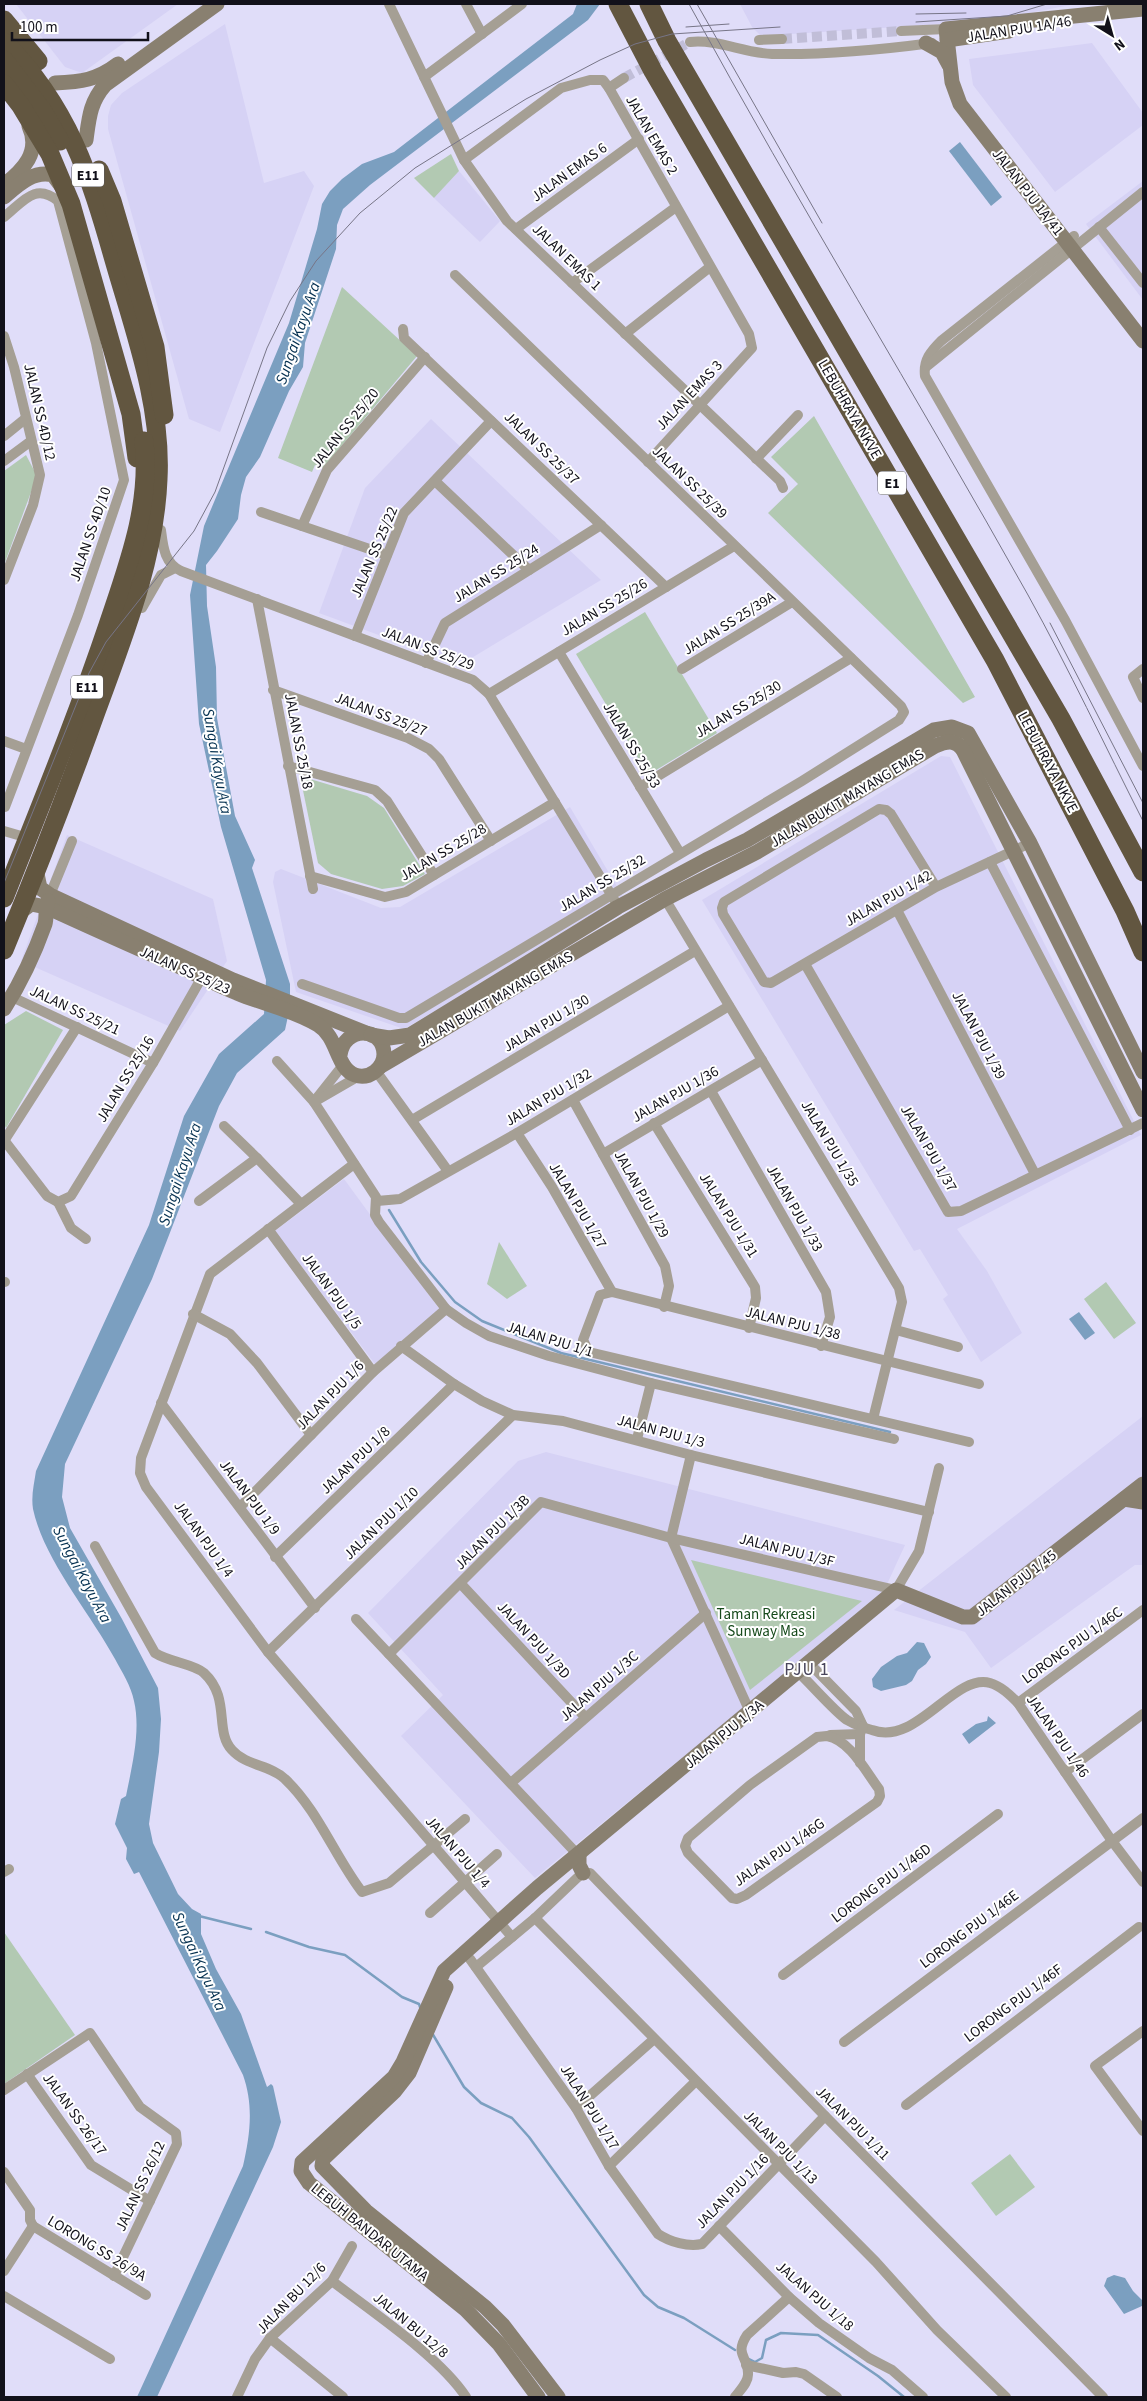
<svg xmlns="http://www.w3.org/2000/svg" width="1147" height="2401" font-family="'Source Sans 3',sans-serif">
	<style>
		.built { fill: #d6d2f5 }
		.green { fill: #b2c9b2 }
		.water { fill: #7b9fc0 }
		.lines { fill: none; stroke-linecap: round; stroke-linejoin: round }
		.stream { stroke: #7b9fc0; stroke-width: 2.5 }
		.street-tunnel { stroke: #c1bed8; stroke-width: 10; stroke-dasharray: 10 5; stroke-linecap: butt }
		.street { stroke: #a59f94; stroke-width: 10 }
		.secondary { stroke: #898070; stroke-width: 15 }
		.highway { stroke: #625640; stroke-width: 19 }
		.tram { stroke: #777587; stroke-width: 1 }
		.labels { text-anchor: middle; stroke-width: 4; stroke-linejoin: round; paint-order: stroke }
		.shield { fill: #fff; stroke: #59585f; stroke-width: 1 }
		.shield-label { font-size: 14px; font-weight: bold; fill: #12111a }
		.street-label { font-size: 15px; fill: #12111a; stroke: #fff }
		.park-label { font-size: 15px; fill: #15491a; stroke: #fff }
		.water-label { font-size: 16px; font-style: italic; fill: #032f4f; stroke: #fff }
		.quarter-label { font-size: 18px; letter-spacing: 1px; fill: #49465d; stroke: #fff }
	</style>
	<rect width="100%" height="100%" fill="#e0ddf9"/>
	<g class="built">
		<path d="M16,4H178L82,73L65,67Z"/>
		<path d="M740,4H1076L988,21L761,36L752,27Z"/>
		<path d="M225,24L264,183L304,171L314,186L220,432L189,419L108,129V116L111,105L122,93Z"/>
		<path d="M1092,43L1143,113V125L1055,192L973,85L969,59Z"/>
		<path d="M459,171L500,221L480,242L434,198Z"/>
		<path d="M1143,181V300L1086,224Z"/>
		<path d="M431,419L601,580L460,665L319,613L365,488Z"/>
		<path d="M941,756L950,757L1141,1135L957,1229L987,1271L1022,1333L981,1362L943,1299L948,1295L920,1249L914,1251L702,900Z"/>
		<path d="M570,807L625,900L404,1029L296,992L273,882L275,872L281,869L381,908L400,907Z"/>
		<path d="M67,835L213,899L227,961L180,1031L21,961Z"/>
		<path d="M344,1179L440,1310L375,1364L275,1231Z"/>
		<path d="M1143,1416V1565H1135L991,1668L965,1632L894,1610Z"/>
		<path d="M546,1452L905,1545L883,1593L535,1878L401,1736L443,1695L368,1613L518,1461Z"/>
	</g>
	<g class="green">
		<path d="M451,154L459,171L434,198L414,178Z"/>
		<path d="M342,287L417,356L323,468L315,465L312,472L278,458Z"/>
		<path d="M814,416L975,697L963,703L768,513L798,484L771,457Z"/>
		<path d="M26,455L37,476L4,565V471Z"/>
		<path d="M645,612L717,733L648,775L576,654Z"/>
		<path d="M300,776L367,796L384,808L425,874L403,886L382,889L331,874L318,863Z"/>
		<path d="M26,1011L63,1030L6,1128L4,1124V1025Z"/>
		<path d="M499,1242L527,1286L507,1299L487,1284Z"/>
		<path d="M1106,1282L1136,1323L1114,1339L1084,1299Z"/>
		<path d="M691,1560L862,1601L750,1690Z"/>
		<path d="M4,1932L75,2035L4,2084Z"/>
		<path d="M1010,2154L1035,2187L996,2216L971,2183Z"/>
	</g>
	<g class="water">
		<path d="M577,4H600L588,20L370,185L343,209L337,225L336,249L305,343L303,367L289,391L260,457L246,477L241,495L238,519L217,551L206,565L207,606L216,667L217,718L235,816L255,860L252,868L290,984V1007L285,1030L237,1073L219,1106L152,1279L65,1464L62,1497L70,1528L122,1619L158,1688L161,1719L159,1752L149,1824L153,1843L178,1894L192,1909L201,1914V1934L216,1969L241,2014L267,2087L271,2084L273,2086L281,2122L273,2147L157,2397H137L243,2166C250,2135 254,2106 243,2075L139,1872L134,1874L126,1859L127,1848L115,1824L121,1799L126,1796C132,1766 141,1731 134,1701C131,1686 122,1672 115,1659C90,1613 44,1560 33,1509C31,1496 34,1484 36,1471L149,1225L184,1116L219,1054L264,1014L266,980L221,827L199,724L190,595L204,526L289,323L317,229L322,204L330,191L342,179L362,164L394,152L573,14Z"/>
		<path d="M960,142L1002,197L991,206L949,151Z"/>
		<path d="M1079,1312L1095,1333L1085,1340L1069,1319Z"/>
		<path d="M917,1642L924,1643L931,1657L926,1664L918,1670L912,1681L906,1685L881,1691L873,1687L872,1679L881,1667L897,1656L907,1653Z"/>
		<path d="M988,1716L996,1723L969,1744L962,1734L976,1724L987,1721Z"/>
		<path d="M1114,2275L1125,2278L1133,2291L1143,2301L1142,2306L1124,2314L1104,2286L1107,2278Z"/>
	</g>
	<g class="lines">
		<g class="stream">
			<path d="M389,1210L421,1262L455,1302L482,1321L561,1353L890,1432"/>
			<path d="M199,1916L251,1929"/>
			<path d="M266,1932L309,1947L345,1955L402,1997L419,2004L420,2007"/>
			<path d="M432,2033L464,2087L481,2103L512,2118L529,2137L644,2295L658,2307L684,2318L735,2350"/>
			<path d="M749,2359L755,2362L762,2358L766,2340L781,2333L818,2335L878,2376L904,2397"/>
		</g>
		<g class="street-tunnel">
			<path d="M782,39L901,31"/>
			<path d="M624,78L690,42"/>
		</g>
		<g class="street">
			<path d="M389,4L464,160L507,221L780,481L783,488"/>
			<path d="M466,4L482,34"/>
			<path d="M901,31L946,29"/>
			<path d="M759,40L782,39"/>
			<path d="M690,42C718,39 743,53 772,54C825,55 879,50 932,43"/>
			<path d="M424,77L522,4"/>
			<path d="M609,88L624,78"/>
			<path d="M464,160L561,88L590,80H603L609,88L749,334L752,348L648,462"/>
			<path d="M4,217C23,202 35,182 58,201L96,343L124,480L78,615L5,807"/>
			<path d="M1099,227L1143,283"/>
			<path d="M516,229L639,139"/>
			<path d="M1074,236L941,341C931,351 923,360 925,376L1065,620L1143,766"/>
			<path d="M572,283L676,207"/>
			<path d="M403,329L404,338L666,587"/>
			<path d="M625,334L710,267"/>
			<path d="M4,336L14,367L40,475L33,505L4,580"/>
			<path d="M927,366L1143,192"/>
			<path d="M4,436L25,419"/>
			<path d="M756,459L798,415"/>
			<path d="M4,461L31,441"/>
			<path d="M435,481L529,570"/>
			<path d="M261,512L387,555"/>
			<path d="M302,526L327,470L425,357"/>
			<path d="M161,530C163,546 164,563 181,571L473,680L489,694L615,901"/>
			<path d="M257,599L313,889"/>
			<path d="M142,608L161,575L175,568"/>
			<path d="M355,636L404,513L491,421"/>
			<path d="M559,652L680,853"/>
			<path d="M426,663L445,623L601,525"/>
			<path d="M682,669L792,602"/>
			<path d="M1143,669L1133,677L1143,698"/>
			<path d="M273,690L408,738L429,749L439,759L491,841"/>
			<path d="M489,694L734,546"/>
			<path d="M4,741L26,749"/>
			<path d="M288,766L375,790L387,801L434,875"/>
			<path d="M640,787L851,658"/>
			<path d="M4,831L28,838"/>
			<path d="M990,862L1130,1130"/>
			<path d="M310,876L385,897L406,892L555,802"/>
			<path d="M936,887L891,814L886,810L879,809L724,902L722,908L723,914L764,982L771,983L936,887L1030,843"/>
			<path d="M50,895L72,841"/>
			<path d="M665,899L899,1288L902,1302L873,1419"/>
			<path d="M897,910L1035,1174"/>
			<path d="M805,964L948,1212L961,1211L1143,1123"/>
			<path d="M302,984L399,1018H406L802,781L899,720L904,712L901,706L455,275"/>
			<path d="M12,997L153,1063"/>
			<path d="M277,1061L314,1102L376,1197L375,1215L379,1222L446,1309L466,1323L489,1336L549,1356L651,1383L894,1439"/>
			<path d="M376,1071L448,1171"/>
			<path d="M711,1091L826,1292L830,1317L821,1346"/>
			<path d="M316,1099L343,1065"/>
			<path d="M573,1100L665,1266L669,1286L664,1307"/>
			<path d="M314,1102L359,1076"/>
			<path d="M412,1120L695,951"/>
			<path d="M654,1123L755,1287L756,1298L749,1328"/>
			<path d="M224,1126L257,1158L301,1204"/>
			<path d="M517,1133L552,1187L612,1292"/>
			<path d="M4,1140L47,1196L58,1202L71,1196L153,1063L202,977"/>
			<path d="M4,1141L77,1027"/>
			<path d="M603,1154L762,1060"/>
			<path d="M354,1164L210,1274L141,1458L140,1473L146,1487L268,1652L512,1937"/>
			<path d="M199,1201L257,1158"/>
			<path d="M377,1201L400,1199L517,1133L729,1006"/>
			<path d="M58,1202L71,1228L86,1239"/>
			<path d="M268,1229L373,1372"/>
			<path d="M4,1282H5"/>
			<path d="M193,1314L230,1334L257,1363L311,1435"/>
			<path d="M896,1330L958,1347"/>
			<path d="M401,1346L454,1384L482,1401L513,1415L563,1421L691,1455L929,1512"/>
			<path d="M161,1403L315,1608"/>
			<path d="M637,1439L651,1383"/>
			<path d="M969,1442L589,1352L583,1340L600,1295L612,1292L979,1384"/>
			<path d="M691,1455L671,1538L750,1712"/>
			<path d="M240,1507L373,1372L446,1309"/>
			<path d="M95,1546L155,1653C169,1662 194,1664 204,1673C231,1698 214,1731 232,1750C246,1766 271,1765 285,1779C318,1810 335,1857 362,1892L389,1883L465,1819"/>
			<path d="M275,1557L454,1384"/>
			<path d="M461,1584L585,1717"/>
			<path d="M356,1619L579,1856"/>
			<path d="M268,1652L513,1415"/>
			<path d="M389,1654L541,1502L671,1538L896,1590L919,1551L939,1468"/>
			<path d="M809,1663L856,1711L863,1726"/>
			<path d="M798,1672C810,1683 835,1712 847,1720C854,1724 864,1728 872,1730C916,1747 954,1673 990,1683C1001,1686 1010,1695 1018,1703L1112,1841L1143,1882"/>
			<path d="M1018,1703L1143,1610"/>
			<path d="M830,1735L860,1734"/>
			<path d="M827,1736C850,1740 866,1772 879,1789L880,1796L877,1802L746,1895L737,1899L732,1898L688,1853L685,1846L688,1838L750,1785L817,1737Z"/>
			<path d="M860,1763V1734L863,1726"/>
			<path d="M1065,1772L1143,1714"/>
			<path d="M512,1782L706,1613"/>
			<path d="M4,1872L9,1869"/>
			<path d="M430,1913L497,1854"/>
			<path d="M535,1918L876,2262L937,2330L1006,2397"/>
			<path d="M470,1959L576,2108L609,2166L658,2234C670,2242 688,2247 702,2244L825,2116"/>
			<path d="M476,1967L535,1918L577,1878L583,1873H590L825,2116L1103,2397"/>
			<path d="M783,1975L998,1814"/>
			<path d="M1143,2031L1095,2066L1143,2131"/>
			<path d="M844,2042L1143,1818"/>
			<path d="M27,2074L91,2165L150,2201"/>
			<path d="M4,2090L90,2033L140,2107L176,2133L177,2144L114,2276"/>
			<path d="M906,2105L1139,1927"/>
			<path d="M576,2108L653,2040"/>
			<path d="M609,2166L695,2082"/>
			<path d="M4,2172L30,2210V2220L33,2226"/>
			<path d="M33,2226L146,2295"/>
			<path d="M719,2226L789,2297L819,2323L869,2358L892,2370L923,2397"/>
			<path d="M4,2271L33,2226"/>
			<path d="M332,2281C371,2311 440,2357 466,2397"/>
			<path d="M4,2296L110,2359"/>
			<path d="M270,2338L343,2397"/>
			<path d="M746,2365L783,2373L796,2372L804,2374L837,2397"/>
			<path d="M237,2397L255,2359L270,2338L332,2281L352,2246"/>
			<path d="M735,2397C740,2390 749,2382 748,2373C748,2356 734,2355 747,2335L789,2297"/>
		</g>
		<g class="secondary">
			<path d="M1143,9L946,29L952,82L960,104L1143,341"/>
			<path d="M947,40L1009,31"/>
			<path d="M926,43L942,52L949,65"/>
			<path d="M55,83C81,82 97,80 118,64"/>
			<path d="M86,140C89,118 90,102 105,85L217,4"/>
			<path d="M4,185C23,170 41,152 29,126"/>
			<path d="M4,197C18,185 33,170 53,175L62,187"/>
			<path d="M36,869L40,888L50,895L233,980L366,1033"/>
			<path d="M19,913L31,904L46,907C92,928 138,949 185,969C202,977 219,986 237,993C263,1004 294,1010 318,1025C338,1037 336,1068 355,1075C369,1080 384,1068 384,1054C383,1026 344,1026 340,1055"/>
			<path d="M4,1009C20,984 35,952 45,924C47,916 45,908 48,901"/>
			<path d="M371,1035L389,1038L410,1035L618,907L706,860L747,840L934,730L952,727L968,733L1030,843L1143,1072"/>
			<path d="M381,1066L665,899L757,852L935,746C947,741 955,739 963,750L1143,1110"/>
			<path d="M1124,1499L1143,1502"/>
			<path d="M579,1856V1865L583,1873"/>
			<path d="M446,1987L409,2073L395,2091L323,2159L322,2166L366,2211L485,2307L503,2325L558,2397"/>
			<path d="M538,2397L499,2344L466,2310L309,2183L301,2171L302,2162L394,2077L403,2062L444,1971L537,1888L896,1590L963,1617H972L1143,1484"/>
		</g>
		<g class="highway">
			<path d="M618,4L653,71L995,660L1125,911L1143,952"/>
			<path d="M649,4L667,41L1061,719L1143,872"/>
			<path d="M4,20L38,61"/>
			<path d="M4,42C68,106 90,175 114,260C134,330 162,405 158,479C155,558 124,635 97,709C68,790 37,870 4,950"/>
			<path d="M4,60L42,110L60,141"/>
			<path d="M4,84L21,106L50,154L71,204L131,414L137,458"/>
			<path d="M99,170L112,201L155,347L164,415"/>
			<path d="M4,898C40,807 77,717 108,625C128,565 151,506 144,441"/>
		</g>
		<g class="tram">
			<path d="M689,4C798,203 917,397 1028,595C1069,669 1105,746 1143,821"/>
			<path d="M697,4L822,223"/>
			<path d="M916,14L966,13"/>
			<path d="M916,22L1007,16L1047,4"/>
			<path d="M686,27L729,24"/>
			<path d="M1050,623L1143,803"/>
			<path d="M4,883L89,673L106,642L194,531L215,492L267,348L290,301L316,261L360,213L415,168L526,99L600,60L635,44L672,34L780,27"/>
		</g>
	</g>
	<g class="labels">
		<g class="shield">
			<rect x="72" y="163.5" width="32" height="23" rx="4"/>
			<rect x="878" y="471.5" width="28" height="23" rx="4"/>
			<rect x="71" y="675.5" width="32" height="23" rx="4"/>
		</g>
		<g class="shield-label">
			<text x="88" y="180">E11</text>
			<text x="892" y="488">E1</text>
			<text x="87" y="692">E11</text>
		</g>
		<g class="street-label">
			<text transform="translate(1019 29) rotate(-9)" y="5">JALAN PJU 1A/46</text>
			<text transform="translate(652 135) rotate(60)" y="5">JALAN EMAS 2</text>
			<text transform="translate(569 172) rotate(-36)" y="5">JALAN EMAS 6</text>
			<text transform="translate(1028 192) rotate(52)" y="5">JALAN PJU 1A/41</text>
			<text transform="translate(567 257) rotate(44)" y="5">JALAN EMAS 1</text>
			<text transform="translate(689 395) rotate(-47)" y="5">JALAN EMAS 3</text>
			<text transform="translate(850 409) rotate(60)" y="5">LEBUHRAYA NKVE</text>
			<text transform="translate(40 412) rotate(77)" y="5">JALAN SS 4D/12</text>
			<text transform="translate(345 428) rotate(-51)" y="5">JALAN SS 25/20</text>
			<text transform="translate(542 448) rotate(44)" y="5">JALAN SS 25/37</text>
			<text transform="translate(690 482) rotate(44)" y="5">JALAN SS 25/39</text>
			<text transform="translate(90 534) rotate(-71)" y="5">JALAN SS 4D/10</text>
			<text transform="translate(374 552) rotate(-67)" y="5">JALAN SS 25/22</text>
			<text transform="translate(496 573) rotate(-32)" y="5">JALAN SS 25/24</text>
			<text transform="translate(604 607) rotate(-31)" y="5">JALAN SS 25/26</text>
			<text transform="translate(729 623) rotate(-32)" y="5">JALAN SS 25/39A</text>
			<text transform="translate(428 648) rotate(21)" y="5">JALAN SS 25/29</text>
			<text transform="translate(738 709) rotate(-31)" y="5">JALAN SS 25/30</text>
			<text transform="translate(381 714) rotate(21)" y="5">JALAN SS 25/27</text>
			<text transform="translate(299 741) rotate(79)" y="5">JALAN SS 25/18</text>
			<text transform="translate(632 745) rotate(59)" y="5">JALAN SS 25/33</text>
			<text transform="translate(1048 762) rotate(62)" y="5">LEBUHRAYA NKVE</text>
			<text transform="translate(847 798) rotate(-31)" y="5">JALAN BUKIT MAYANG EMAS</text>
			<text transform="translate(443 852) rotate(-31)" y="5">JALAN SS 25/28</text>
			<text transform="translate(602 883) rotate(-31)" y="5">JALAN SS 25/32</text>
			<text transform="translate(888 898) rotate(-30)" y="5">JALAN PJU 1/42</text>
			<text transform="translate(185 970) rotate(24)" y="5">JALAN SS 25/23</text>
			<text transform="translate(495 999) rotate(-30)" y="5">JALAN BUKIT MAYANG EMAS</text>
			<text transform="translate(75 1010) rotate(25)" y="5">JALAN SS 25/21</text>
			<text transform="translate(546 1023) rotate(-31)" y="5">JALAN PJU 1/30</text>
			<text transform="translate(979 1035) rotate(62)" y="5">JALAN PJU 1/39</text>
			<text transform="translate(125 1079) rotate(-59)" y="5">JALAN SS 25/16</text>
			<text transform="translate(675 1094) rotate(-30)" y="5">JALAN PJU 1/36</text>
			<text transform="translate(548 1097) rotate(-31)" y="5">JALAN PJU 1/32</text>
			<text transform="translate(830 1143) rotate(59)" y="5">JALAN PJU 1/35</text>
			<text transform="translate(929 1148) rotate(60)" y="5">JALAN PJU 1/37</text>
			<text transform="translate(642 1194) rotate(61)" y="5">JALAN PJU 1/29</text>
			<text transform="translate(578 1205) rotate(59)" y="5">JALAN PJU 1/27</text>
			<text transform="translate(795 1208) rotate(60)" y="5">JALAN PJU 1/33</text>
			<text transform="translate(729 1215) rotate(58)" y="5">JALAN PJU 1/31</text>
			<text transform="translate(332 1291) rotate(54)" y="5">JALAN PJU 1/5</text>
			<text transform="translate(793 1323) rotate(14)" y="5">JALAN PJU 1/38</text>
			<text transform="translate(550 1339) rotate(17)" y="5">JALAN PJU 1/1</text>
			<text transform="translate(330 1395) rotate(-46)" y="5">JALAN PJU 1/6</text>
			<text transform="translate(661 1431) rotate(15)" y="5">JALAN PJU 1/3</text>
			<text transform="translate(355 1460) rotate(-44)" y="5">JALAN PJU 1/8</text>
			<text transform="translate(250 1497) rotate(53)" y="5">JALAN PJU 1/9</text>
			<text transform="translate(381 1523) rotate(-44)" y="5">JALAN PJU 1/10</text>
			<text transform="translate(492 1532) rotate(-45)" y="5">JALAN PJU 1/3B</text>
			<text transform="translate(204 1539) rotate(54)" y="5">JALAN PJU 1/4</text>
			<text transform="translate(787 1550) rotate(14)" y="5">JALAN PJU 1/3F</text>
			<text transform="translate(1016 1583) rotate(-38)" y="5">JALAN PJU 1/45</text>
			<text transform="translate(534 1640) rotate(47)" y="5">JALAN PJU 1/3D</text>
			<text transform="translate(1072 1645) rotate(-36)" y="5">LORONG PJU 1/46C</text>
			<text transform="translate(599 1686) rotate(-41)" y="5">JALAN PJU 1/3C</text>
			<text transform="translate(724 1734) rotate(-40)" y="5">JALAN PJU 1/3A</text>
			<text transform="translate(1058 1736) rotate(55)" y="5">JALAN PJU 1/46</text>
			<text transform="translate(458 1852) rotate(49)" y="5">JALAN PJU 1/4</text>
			<text transform="translate(779 1852) rotate(-35)" y="5">JALAN PJU 1/46G</text>
			<text transform="translate(881 1883) rotate(-37)" y="5">LORONG PJU 1/46D</text>
			<text transform="translate(969 1929) rotate(-37)" y="5">LORONG PJU 1/46E</text>
			<text transform="translate(1013 2003) rotate(-37)" y="5">LORONG PJU 1/46F</text>
			<text transform="translate(590 2107) rotate(58)" y="5">JALAN PJU 1/17</text>
			<text transform="translate(75 2114) rotate(54)" y="5">JALAN SS 26/17</text>
			<text transform="translate(853 2123) rotate(45)" y="5">JALAN PJU 1/11</text>
			<text transform="translate(781 2147) rotate(45)" y="5">JALAN PJU 1/13</text>
			<text transform="translate(140 2186) rotate(-65)" y="5">JALAN SS 26/12</text>
			<text transform="translate(732 2191) rotate(-46)" y="5">JALAN PJU 1/16</text>
			<text transform="translate(370 2232) rotate(39)" y="5">LEBUH BANDAR UTAMA</text>
			<text transform="translate(97 2248) rotate(31)" y="5">LORONG SS 26/9A</text>
			<text transform="translate(815 2296) rotate(41)" y="5">JALAN PJU 1/18</text>
			<text transform="translate(291 2298) rotate(-46)" y="5">JALAN BU 12/6</text>
			<text transform="translate(411 2325) rotate(40)" y="5">JALAN BU 12/8</text>
		</g>
		<g class="park-label">
			<text x="766" y="1619">Taman Rekreasi<tspan x="766" dy="17">Sunway Mas</tspan></text>
		</g>
		<g class="water-label">
			<text transform="translate(297 333) rotate(-71)" y="6">Sungai Kayu Ara</text>
			<text transform="translate(218 761) rotate(80)" y="6">Sungai Kayu Ara</text>
			<text transform="translate(179 1174) rotate(-72)" y="6">Sungai Kayu Ara</text>
			<text transform="translate(83 1574) rotate(62)" y="6">Sungai Kayu Ara</text>
			<text transform="translate(200 1961) rotate(65)" y="6">Sungai Kayu Ara</text>
		</g>
		<g class="quarter-label">
			<text x="807" y="1675">PJU 1</text>
		</g>
	</g>
	<rect width="1147" height="2401" fill="none" stroke="#12111a" stroke-width="10"/>
	<g transform="translate(1112 35) rotate(143)" stroke="#ffffff" stroke-width="4" paint-order="stroke">
	<path d="M0-4L9 19L0 12L-9 19Z" fill="#12111a"/>
	<text y="-8" font-size="14" font-weight="bold" text-anchor="middle" fill="#12111a">N</text>
	</g>
	<path d="M12 32v8h136v-8" fill="none" stroke="#12111a" stroke-width="2.5"/>
	<text x="20" y="32" font-size="15" fill="#12111a" stroke="#ffffff" stroke-width="4" paint-order="stroke">100 m</text>
</svg>
